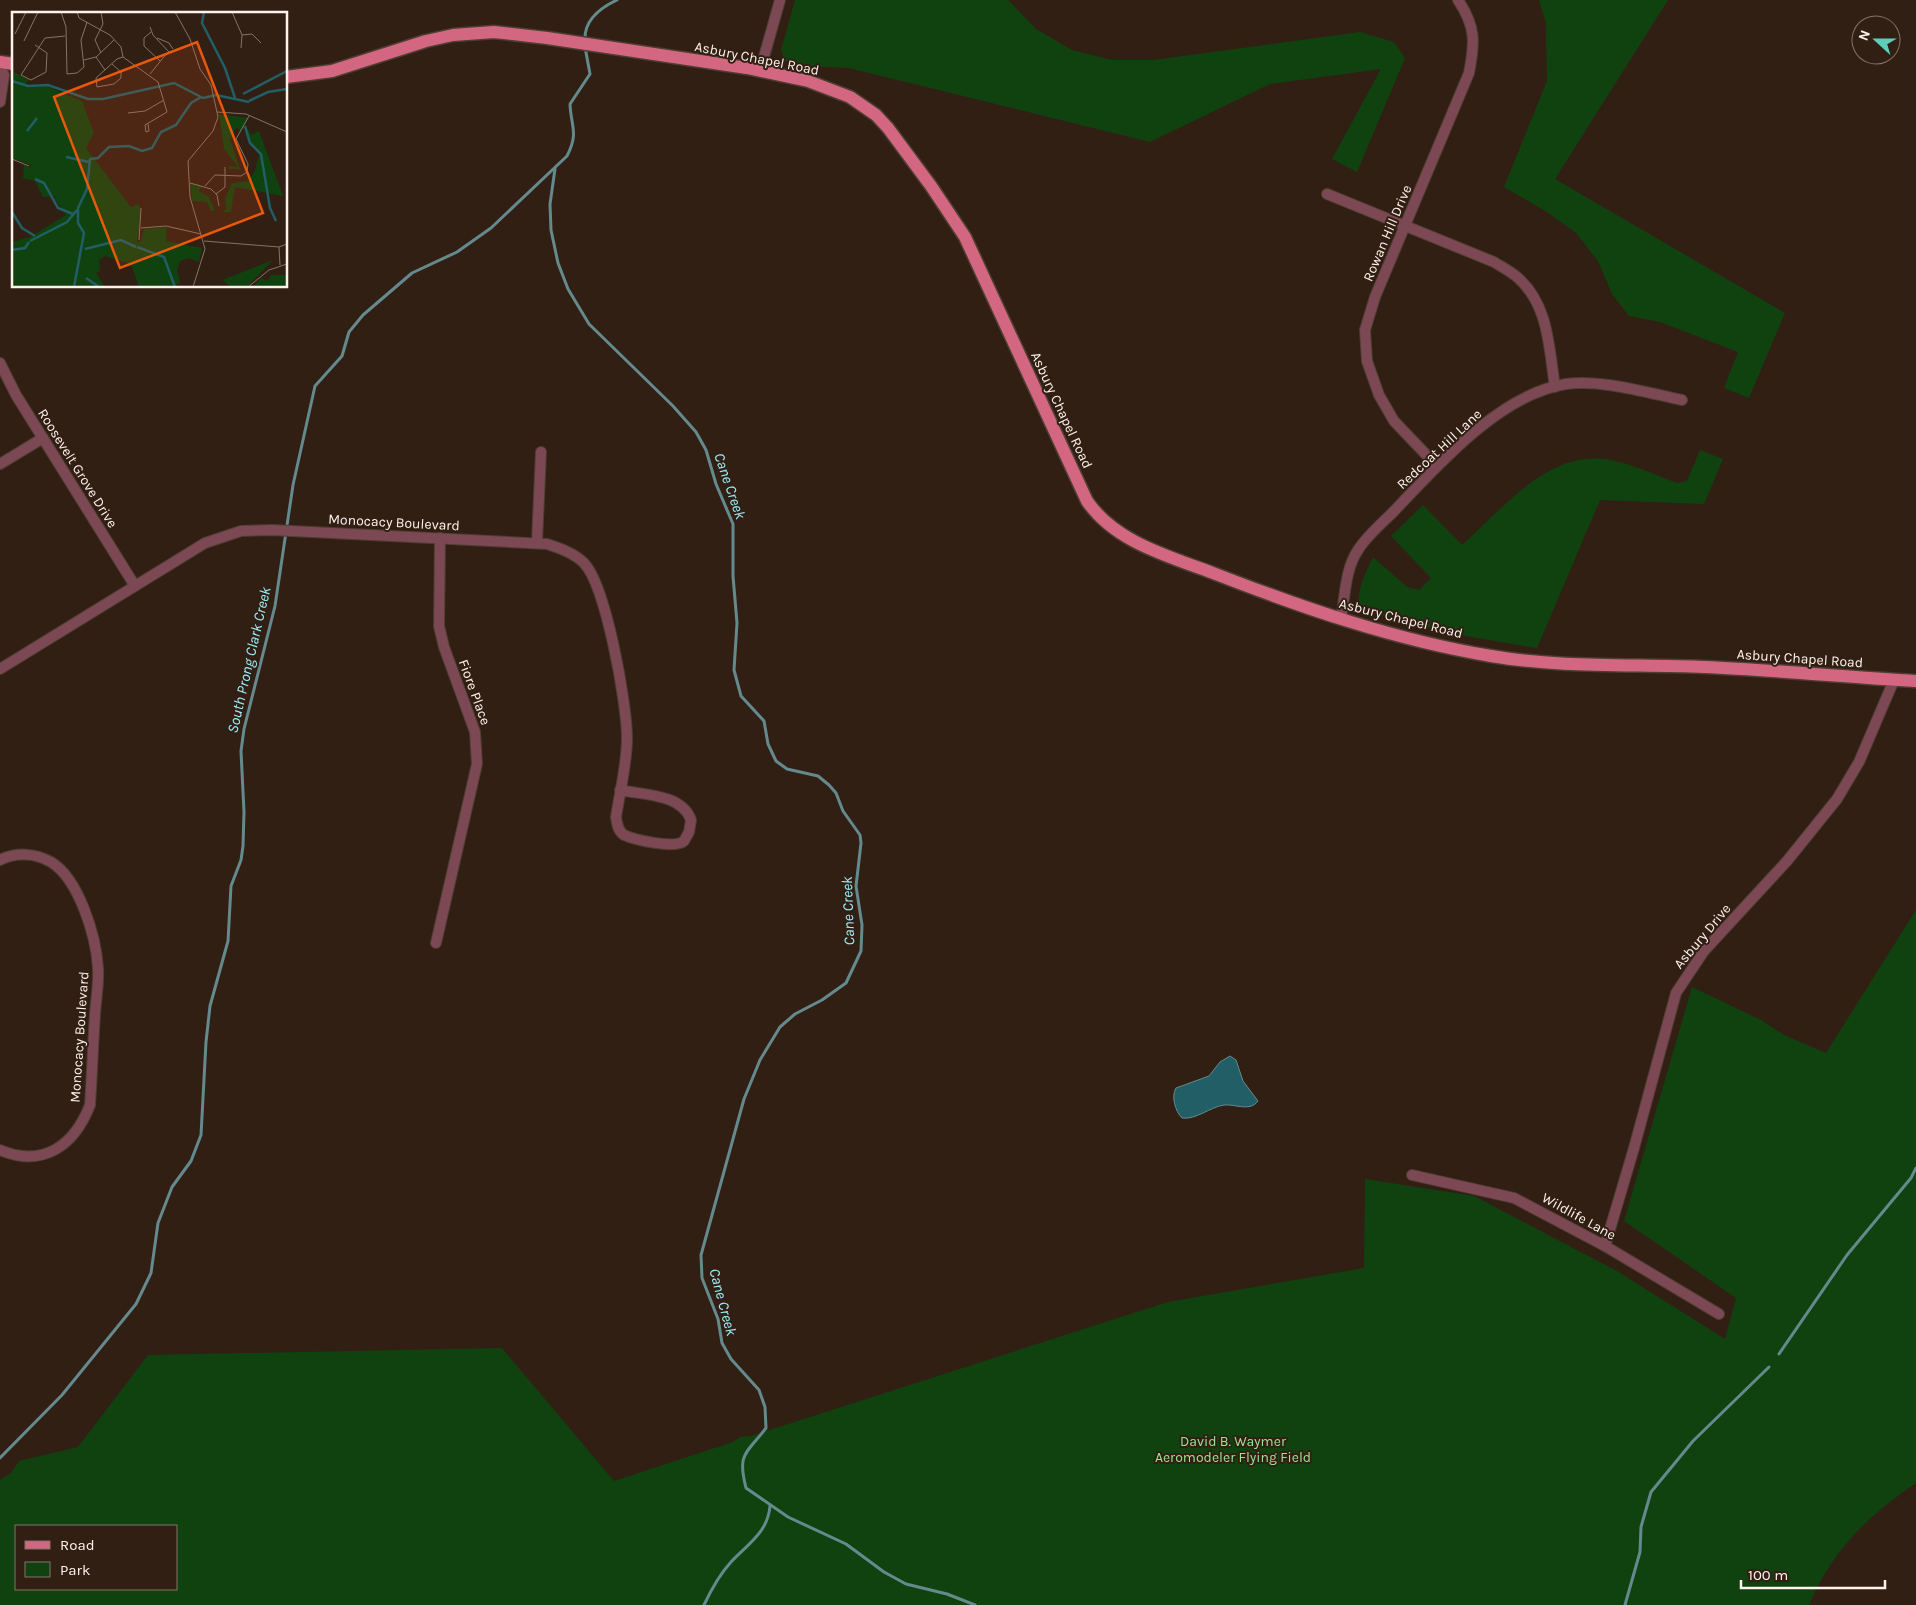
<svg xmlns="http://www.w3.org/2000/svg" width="1916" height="1605" font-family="Karla,sans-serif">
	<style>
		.green { fill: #104210; fill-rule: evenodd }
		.water { fill: #225e66; stroke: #648a8e }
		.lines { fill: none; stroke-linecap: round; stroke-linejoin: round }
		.stream { stroke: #648a8e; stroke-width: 3 }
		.minor-casing { stroke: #4e3d32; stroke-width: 12 }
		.major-casing { stroke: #4e3d32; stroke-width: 15 }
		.minor { stroke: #7c4853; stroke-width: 10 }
		.major { stroke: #d36781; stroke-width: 12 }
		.labels { text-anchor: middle; stroke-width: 4; stroke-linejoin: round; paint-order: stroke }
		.street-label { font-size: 14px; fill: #fdf2ec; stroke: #321f14 }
		.park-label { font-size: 14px; fill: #99e594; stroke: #321f14 }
		.water-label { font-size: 15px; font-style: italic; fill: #9cecf8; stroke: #321f14 }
		.inset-river { fill: none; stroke: #225e66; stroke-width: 2.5 }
		.inset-road { fill: none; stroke: #83736a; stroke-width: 1 }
		.view { fill: #e8590c; fill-opacity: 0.15; stroke: #e8590c; stroke-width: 2.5 }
		.inset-edge { fill: none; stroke: #fdf2ec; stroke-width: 2.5 }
	</style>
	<rect width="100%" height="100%" fill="#321f14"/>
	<g class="green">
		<path d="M795,0H1008L1036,29L1072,50L1112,60H1153L1360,32L1394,42L1405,58L1357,172L1332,159L1381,69L1270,84L1150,142L849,68L801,66L785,61L781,50Z"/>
		<path d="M1539,0H1668L1555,179L1785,313L1749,398L1724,388L1738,352L1660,322L1629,316L1612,294L1598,261L1576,233L1547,212L1504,187L1547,81L1546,23Z"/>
		<path d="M1700,450L1723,459L1704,504L1600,500L1537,648L1454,634L1368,612L1359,604C1357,589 1367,570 1373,557L1407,587L1419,590L1431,578L1391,536L1423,505L1462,545C1506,506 1553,443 1619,462C1639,467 1658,476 1677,483L1687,481Z"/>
		<path d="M1916,910V1483C1868,1516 1832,1550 1809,1605H0V1480L11,1473L19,1461L78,1447L148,1355L502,1348L614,1481L733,1442L740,1437L751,1436L1168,1302L1364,1268L1365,1179L1474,1196L1617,1271L1725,1339L1736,1298L1624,1221L1692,987L1761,1020L1784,1035L1826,1053ZM176,1526V1589H16V1526Z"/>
	</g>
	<path class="water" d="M1230,1056L1236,1060L1243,1081L1258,1101C1250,1112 1236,1104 1224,1105C1210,1107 1196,1120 1182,1118C1175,1111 1171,1096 1176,1088L1209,1076L1220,1062Z"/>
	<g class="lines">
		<g class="stream">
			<path d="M585,40C584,20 600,8 617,0"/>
			<path d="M555,169L550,204L551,230L558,263L568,289L589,324L673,406L696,432L706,450L716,484L733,524V576L737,623L734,670L741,696L764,721L768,744L776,761L787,769L818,776L829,785L836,793L843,811L860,835L861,843L856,886L862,925L861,951L846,983L822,1000L795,1014L780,1027L760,1060L744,1099L701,1255L702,1278L718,1319L722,1343L731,1359L759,1390L765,1407L766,1428C746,1454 737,1453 746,1488L788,1517L846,1544L884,1572L906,1584L947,1594L975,1605"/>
			<path d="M1779,1354L1847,1255L1911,1178L1916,1168"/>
			<path d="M0,1458L62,1395L136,1304L151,1273L158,1223L172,1187L191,1161L201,1135L206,1042L210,1006L228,941L231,886L241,860L243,846L244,812L241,751L244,729L275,606L293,485L315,386L342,356L349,332L363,315L412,273L457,252L491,228L567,156C579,133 571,127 570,104L590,74L585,47"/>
			<path d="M704,1605C711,1590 720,1574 731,1562C748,1544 768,1532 770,1506"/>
			<path d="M1625,1605L1640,1552L1641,1527L1651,1492L1693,1441L1769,1367"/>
		</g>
		<g class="minor-casing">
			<g id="minor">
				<path d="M0,67L4,75L0,102"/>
				<path d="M760,71L780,0"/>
				<path d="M1327,194L1494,262C1502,267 1510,271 1517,277C1549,304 1549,349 1555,387"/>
				<path d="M0,363L16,395L135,586"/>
				<path d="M0,464L43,438"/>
				<path d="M1437,466L1394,421L1379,395L1367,361L1365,330L1375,297L1469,73C1475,42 1476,27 1458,0"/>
				<path d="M537,542L541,452"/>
				<path d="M1341,619C1345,597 1345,569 1358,550C1368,534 1385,521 1397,508C1440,463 1501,394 1566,384C1601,379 1648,393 1682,400"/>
				<path d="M0,669L205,543L241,531L272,530L547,544C559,548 574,553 584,563C606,586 627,704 627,738C627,764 620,791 616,817C617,824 618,831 624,835C635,840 675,849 684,841L689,832L691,820C682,794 644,795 620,790"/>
				<path d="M0,860C16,852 35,853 51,862C79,879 96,936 98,968C99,983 96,999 95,1014C93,1044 92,1075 90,1105C74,1146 43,1168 0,1150"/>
				<path d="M436,943L477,764L475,732L444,647L439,626L440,538"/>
				<path d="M1412,1175L1514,1198L1605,1246L1719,1314"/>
				<path d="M1605,1246L1634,1148L1676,993L1704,951L1787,861L1837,799L1859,762L1894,680"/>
			</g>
		</g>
		<g class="major-casing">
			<g id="major">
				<path d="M0,62L14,64"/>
				<path d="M286,77L332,71L426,41L453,35L494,32L547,38L747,68L808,81L850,97L876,115L888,128L931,186L965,237L1087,501C1115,542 1168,556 1213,573C1303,608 1395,640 1491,656C1561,668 1633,664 1704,667C1774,670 1845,677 1916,681"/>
			</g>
		</g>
		<use href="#minor" class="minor"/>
		<use href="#major" class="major"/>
	</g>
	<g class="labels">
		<g class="street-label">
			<text transform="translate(757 58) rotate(11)" y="5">Asbury Chapel Road</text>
			<text transform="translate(1387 233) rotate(-67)" y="5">Rowan Hill Drive</text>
			<text transform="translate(1062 410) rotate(65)" y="5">Asbury Chapel Road</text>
			<text transform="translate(1439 449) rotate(-43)" y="5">Redcoat Hill Lane</text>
			<text transform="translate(78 468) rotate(58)" y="5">Roosevelt Grove Drive</text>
			<text transform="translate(394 522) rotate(3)" y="5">Monocacy Boulevard</text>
			<text transform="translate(1401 618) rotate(14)" y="5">Asbury Chapel Road</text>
			<text transform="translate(1800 658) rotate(4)" y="5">Asbury Chapel Road</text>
			<text transform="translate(475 692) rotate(70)" y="5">Fiore Place</text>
			<text transform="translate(1702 936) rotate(-50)" y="5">Asbury Drive</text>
			<text transform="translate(79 1037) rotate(-86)" y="5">Monocacy Boulevard</text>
			<text transform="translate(1579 1216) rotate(29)" y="5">Wildlife Lane</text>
		</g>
		<g class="park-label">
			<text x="1233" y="1446">David B. Waymer<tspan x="1233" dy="16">Aeromodeler Flying Field</tspan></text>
		</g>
		<g class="water-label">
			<text transform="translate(730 486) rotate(71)" y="5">Cane Creek</text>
			<text transform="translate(249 660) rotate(-77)" y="5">South Prong Clark Creek</text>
			<text transform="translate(848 911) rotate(-92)" y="5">Cane Creek</text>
			<text transform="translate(723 1302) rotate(75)" y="5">Cane Creek</text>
		</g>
	</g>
	<g transform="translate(12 12)">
		<rect width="275" height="275" fill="#321f14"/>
		<path d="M0,59L17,68L12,73H31L70,89L82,121L74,136L119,195L127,192L129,202L125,230L129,229L132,217L155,215L154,229L190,236L187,250L177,246L168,249L165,258L168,271L158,275H127L119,252L93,244L87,248L88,259L84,261L93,275H0V230L18,225L54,203L42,186L44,184L31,185L23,169L11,166L12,152L18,156L19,153L0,146ZM207,102L235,106L232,116L228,119L225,115L223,117L218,127L228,157H217V154L226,155L212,137ZM236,117L239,123L247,119L271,184L223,175L219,200H210L214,197L213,186L220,171L236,169L243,159L247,143L235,124ZM178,172H183V177L185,172L189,174L187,179L197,185L203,199H199L195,190L180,189ZM261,248L235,275H219L210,268ZM259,263H275V275H241L249,266L255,269Z" fill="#104210"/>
		<path class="inset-river" d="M192,0L190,11L213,56L223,86M0,69L16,74L36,73L76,87H91L162,71L191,86L204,83L237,90M231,82L275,59M237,89L256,80L275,77M233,114L238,131L249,142L258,196L264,209M15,119L25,106M54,145L77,150M23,167L32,171L46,196L61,202M0,200L10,216L23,224M18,229L55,210L65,198M125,235L152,245L163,275M73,237L109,228L124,235M0,238L13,236L17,230M74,266L87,275M62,275L72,221L66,211V196L75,177L78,147L86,146L97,135L117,134L130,139L140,136L149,120L164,113L179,91L189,85"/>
		<path class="inset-road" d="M49,0L54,15L55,62L65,61L72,55L69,28L75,10M65,0L67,6L98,23L109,35L111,45M163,0L178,27L188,57L199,73L206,105L201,119L176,149L178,185L193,237L181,275M220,0L230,23L229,36M138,15L141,23L157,40M139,20L132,26V34L148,49M3,22L14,0M230,23L240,22L249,31M145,26L157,31L161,37M12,29L26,0M89,41L83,28L91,12L89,0M84,45L93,58M72,48L84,45L102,28M100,52L109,60V66L102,72L85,75L84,66L105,47L111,45L146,70L155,100L133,113L134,120L137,119L136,112M138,62L155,41L173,34M9,63L33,26L53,24M9,63L19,68L34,60L35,41L23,33M205,100L234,102L275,120M116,101L133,99L152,88M0,147L17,154M178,171L199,177L205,183L207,194M193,174L203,163L229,164L235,160L236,152L224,127L237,104M204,182L213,175V155M129,216L154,214L189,222M127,228L129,196M192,229L267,235L275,232M267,235L268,253M236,275L257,258L275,252"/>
		<path class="view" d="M185,30L251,201L108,256L42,85Z"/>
		<rect width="275" height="275" class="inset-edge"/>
	</g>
	<rect x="15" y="1525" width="162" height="65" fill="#321f14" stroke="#83736a"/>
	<rect x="25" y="1541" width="25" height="8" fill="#d36781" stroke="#83736a"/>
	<text x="60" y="1550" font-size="15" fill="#fdf2ec">Road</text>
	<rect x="25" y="1562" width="25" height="15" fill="#104210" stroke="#83736a"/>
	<text x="60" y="1575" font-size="15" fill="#fdf2ec">Park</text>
	<g transform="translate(1876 40) rotate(291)"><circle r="24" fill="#321f14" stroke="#83736a"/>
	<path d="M0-4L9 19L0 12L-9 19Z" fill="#5dceb9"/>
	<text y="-8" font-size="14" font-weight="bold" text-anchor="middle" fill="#fdf2ec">N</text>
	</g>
	<path d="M1741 1580v8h144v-8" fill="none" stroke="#fdf2ec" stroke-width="2.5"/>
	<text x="1748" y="1580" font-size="15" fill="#fdf2ec" stroke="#321f14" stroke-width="4" paint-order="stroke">100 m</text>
</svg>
